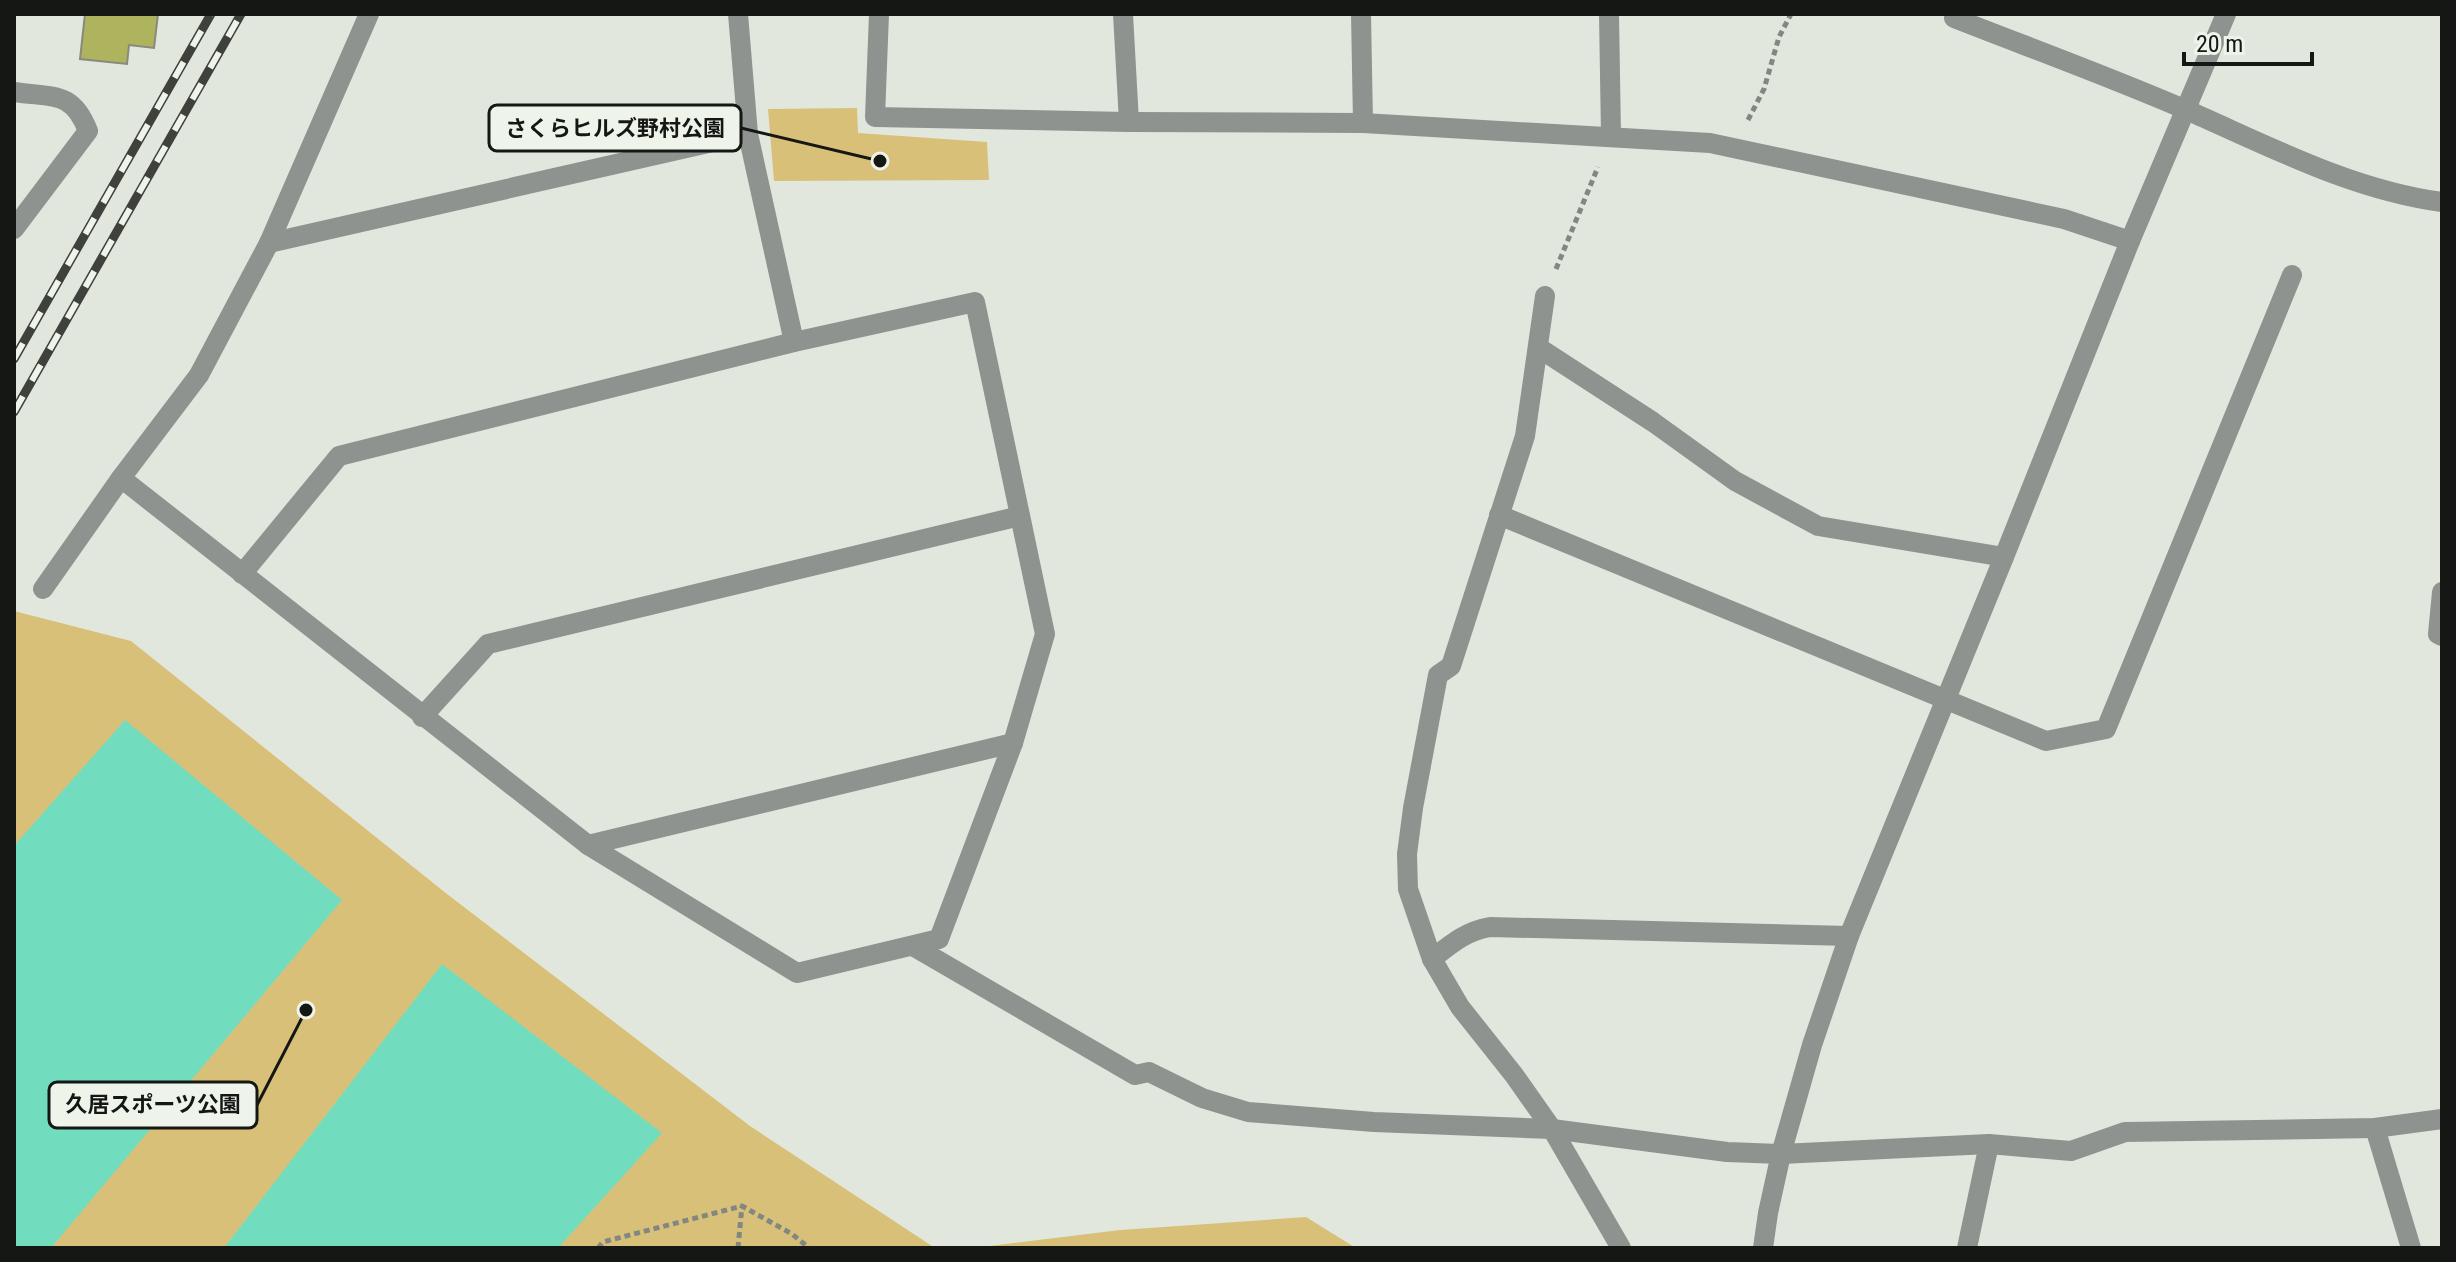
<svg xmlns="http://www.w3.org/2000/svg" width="2456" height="1262" font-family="'Roboto Condensed','Noto Sans JP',sans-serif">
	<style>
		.green { fill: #d8c079 }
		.water { fill: #72ddbe }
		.building { fill: #aeb35d; stroke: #88897f; stroke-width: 2 }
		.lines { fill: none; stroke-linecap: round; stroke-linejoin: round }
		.path { stroke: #838781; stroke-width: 5; stroke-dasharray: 6 4; stroke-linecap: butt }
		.minor { stroke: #8f9390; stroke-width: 20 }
		.rail-casing { stroke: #3f413d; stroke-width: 9 }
		.rail { stroke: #eff4eb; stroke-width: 6; stroke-dasharray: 18; stroke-linecap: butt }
		.leader { fill: none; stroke: #151714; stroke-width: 3 }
		.callout-dot { fill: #151714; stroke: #eff4eb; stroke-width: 3 }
		.callout { fill: #eff4eb; stroke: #151714; stroke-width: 3 }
		.callout-label { font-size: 22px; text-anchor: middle; font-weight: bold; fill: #151714 }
	</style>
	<rect width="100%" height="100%" fill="#e2e7de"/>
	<g class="green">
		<path d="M857,108L858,133L987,142L989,180L774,181L768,109Z"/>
		<path d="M14,611L131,641L447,894L750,1126L935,1248H14Z"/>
		<path d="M1306,1217L1356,1248H973L1120,1230Z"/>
	</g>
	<g class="water">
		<path d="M125,720L342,900L51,1248H14V846Z"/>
		<path d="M442,964L662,1133L558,1248H224Z"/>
	</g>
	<path class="building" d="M85,14H158L154,48L129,45L127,64L80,59Z"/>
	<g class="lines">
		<g class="path">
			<path d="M1748,120L1764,89L1779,37L1791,14"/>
			<path d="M1556,269L1598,167"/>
			<path d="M598,1248L603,1242L742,1206L792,1234L809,1248"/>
			<path d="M738,1248L742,1206"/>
		</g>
		<g class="minor">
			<path d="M738,14L748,134L794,342"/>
			<path d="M879,14L875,117L1129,122L1363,123L1710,143L2064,219L2130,241"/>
			<path d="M1123,14L1129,122"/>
			<path d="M1361,14L1363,123"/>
			<path d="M1609,14L1611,136"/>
			<path d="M1955,14L1954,18C2033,49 2113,78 2191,112C2273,148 2353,190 2442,202"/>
			<path d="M14,92C53,98 72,90 88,131L14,229"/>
			<path d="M269,243L748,134"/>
			<path d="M1545,296L1525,436L1451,666L1438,675L1413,808L1407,854L1408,889L1432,959L1460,1007L1514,1075L1552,1129L1621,1248"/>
			<path d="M1539,348L1653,422L1735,481L1818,526L2004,557"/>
			<path d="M1499,515L2046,741L2106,729L2292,275"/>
			<path d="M242,574L339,456L794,342L975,302L1045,634L1013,743L939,939L797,973L588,845L121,478L199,375L269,243L369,14"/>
			<path d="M43,589L121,478"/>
			<path d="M2442,592L2438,634L2442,636"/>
			<path d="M422,717L488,644L1020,516"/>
			<path d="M588,845L1013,743"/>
			<path d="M913,946L1135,1075L1149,1072L1202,1098L1248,1112L1374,1122L1552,1129L1727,1152L1781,1154L1989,1144L2071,1151L2125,1132L2375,1128L2442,1119"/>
			<path d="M1432,959C1451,944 1466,931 1490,927L1849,936"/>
			<path d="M2375,1128L2411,1248"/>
			<path d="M1763,1248L1768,1213L1781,1154L1812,1045L1849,936L2004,557L2130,241L2226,14"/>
			<path d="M1967,1248L1989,1144"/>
		</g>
		<g class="rail-casing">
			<g id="rail">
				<path d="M14,359L211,14"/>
				<path d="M14,412L241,14"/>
			</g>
		</g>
		<use href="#rail" class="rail"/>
	</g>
	<path class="leader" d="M880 161L741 128M306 1010L257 1105"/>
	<g class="callout-dot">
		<circle cx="880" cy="161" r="8"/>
		<circle cx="306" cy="1010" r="8"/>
	</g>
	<g class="callout">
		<rect x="489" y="105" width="252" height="46" rx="8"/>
		<rect x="49" y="1082" width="208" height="46" rx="8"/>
	</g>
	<g class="callout-label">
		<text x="615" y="136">さくらヒルズ野村公園</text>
		<text x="153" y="1112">久居スポーツ公園</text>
	</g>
	<rect width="2456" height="1262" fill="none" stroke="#151714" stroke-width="32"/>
	<path d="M2184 52v12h128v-12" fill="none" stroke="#151714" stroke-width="4"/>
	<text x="2196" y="52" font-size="24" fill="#151714" stroke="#eff4eb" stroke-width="6" paint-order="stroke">20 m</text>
</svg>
